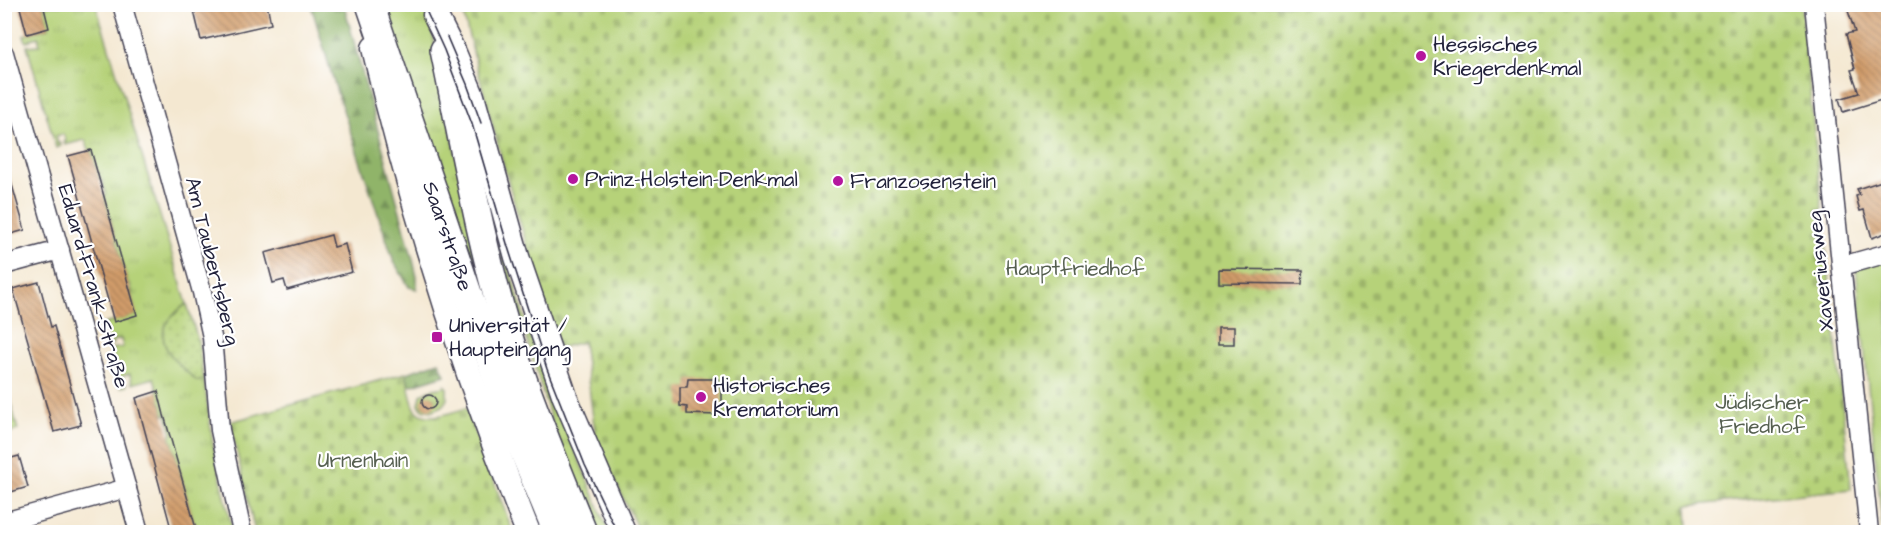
<svg xmlns="http://www.w3.org/2000/svg" width="1893" height="537" font-family="'Architects Daughter',sans-serif">
	<style>
		.grass { fill: url(#grass-tufts); stroke: #6c7a5a; stroke-width: 1.5 }
		.forest { fill: url(#forest-firs); stroke: #596b52; stroke-width: 1.5 }
		.cemetery { fill: url(#cemetery-stones); stroke: #6c7a5a; stroke-width: 1.5 }
		.park { fill: url(#park-dots); stroke: #6c7a5a; stroke-width: 1.5 }
		.garden { fill: #b6d279; stroke: #6c7a5a; stroke-width: 1.5 }
		.building { fill: url(#building-back-hatch) }
		.lines { fill: none; stroke-linecap: round; stroke-linejoin: round }
		.minor-casing { stroke: #424052; stroke-width: 21 }
		.major-casing { stroke: #424052; stroke-width: 27 }
		.highway-casing { stroke: #424052; stroke-width: 30 }
		.minor { stroke: #fff; stroke-width: 18 }
		.major { stroke: #fff; stroke-width: 24 }
		.highway { stroke: #fff; stroke-width: 27 }
		.tram { stroke: #22223b; stroke-width: 1.5 }
		.poi-dot { fill: #b5179e; stroke: #fff; stroke-width: 2 }
		.labels { text-anchor: middle; stroke-width: 4.5; stroke-linejoin: round; paint-order: stroke }
		.poi-label { font-size: 21px; fill: #22223b; stroke: #fff; text-anchor: start }
		.street-label { font-size: 21px; fill: #22223b; stroke: #fff }
		.park-label { font-size: 21px; fill: #566051; stroke: #fff }
	</style>
	<defs>
		<pattern id="grass-tufts" width="24" height="20" patternUnits="userSpaceOnUse" patternTransform="scale(1.5)"><rect width="24" height="20" fill="#b6d279"/><path d="M3 7l-1-3M5 7V3M7 7l1-3M15 17l-1-3M17 17v-4M19 17l1-3" fill="none" stroke="#9cb46a"/></pattern>
		<pattern id="forest-firs" width="22" height="20" patternUnits="userSpaceOnUse" patternTransform="scale(1.5)"><rect width="22" height="20" fill="#90b469"/><path d="M5 1l3.5 6h-7zM16 11l3.5 6h-7z" fill="#759258"/></pattern>
		<pattern id="cemetery-stones" width="16" height="16" patternUnits="userSpaceOnUse" patternTransform="scale(1.5)"><rect width="16" height="16" fill="#b6d279"/><path d="M2 7V4a2 2 0 0 1 4 0v3zM10 15v-3a2 2 0 0 1 4 0v3z" fill="#9cb46a"/></pattern>
		<pattern id="park-dots" width="8" height="8" patternUnits="userSpaceOnUse" patternTransform="scale(1.5)"><rect width="8" height="8" fill="#b6d279"/><path d="M2 2h.1M6 6h.1" fill="none" stroke="#9cb46a" stroke-width="1.8" stroke-linecap="round"/></pattern>
		<pattern id="building-back-hatch" width="6" height="6" patternUnits="userSpaceOnUse" patternTransform="scale(1.5)"><rect width="6" height="6" fill="#d09b69"/><path d="M-1 5l2 2M0 0l6 6M5-1l2 2" fill="none" stroke="#a87e58"/></pattern>
	</defs>
	<rect width="100%" height="100%" fill="#fff"/>
	<filter id="ink" filterUnits="userSpaceOnUse"><feTurbulence type="fractalNoise" baseFrequency=".0167" numOctaves="2"/><feDisplacementMap in="SourceGraphic" scale="12" xChannelSelector="R" yChannelSelector="G"/><feConvolveMatrix kernelMatrix="1 2 1 2 8 2 1 2 1" color-interpolation-filters="sRGB"/></filter>
	<filter id="wash" filterUnits="userSpaceOnUse"><feTurbulence type="fractalNoise" baseFrequency=".008" numOctaves="4" result="noise"/><feDisplacementMap in="SourceGraphic" scale="24" xChannelSelector="R" yChannelSelector="G"/><feGaussianBlur stdDeviation="1.35" result="paint"/><feColorMatrix in="noise" values="0 0 0 0 0 0 0 0 0 0 0 0 0 0 0 0 0 1.4 0 .05"/><feComposite in="paint" operator="in"/></filter>
	<g filter="url(#wash)">
		<rect width="100%" height="100%" fill="#f4e8d1"/>
		<g class="grass">
			<path d="M43,5H96L187,304C181,307 177,312 173,316C148,340 180,363 197,381L204,380L213,444L233,532H197L196,524L194,523L170,435L172,433L167,414L164,415L154,378L132,384L130,374L122,376L124,383H127V386L121,387L111,349L123,347L121,339L113,341V344L110,345L104,324L136,315L131,294L132,293L130,284H128L104,196L106,195L102,179H99L91,150H89L85,140L65,145L64,142L66,141L63,134L56,136L58,144L60,143L61,146L56,148L27,46L40,45L38,37L30,39V41L26,42L24,35L49,28Z"/>
			<path d="M378,5H427L489,327Z"/>
			<path d="M503,249L540,366L609,532H596L552,423L500,250Z"/>
			<path d="M445,385L447,387V399L443,406L431,411L422,409L419,404L421,395L429,390L445,387Z"/>
		</g>
		<g class="forest">
			<path d="M311,5H344L413,260L417,277V289L409,287L394,262L337,92Z"/>
			<path d="M439,362L445,375L409,386L406,373Z"/>
		</g>
		<g class="cemetery">
			<path d="M461,5H1801L1851,489L1687,506L1688,532H639L596,440L583,342L558,348C522,234 490,120 461,5Z"/>
			<path d="M406,373C408,382 411,404 416,410C426,423 453,412 466,408L513,532H255L230,422Z"/>
		</g>
		<g class="park">
			<path d="M187,304L198,341L204,380L197,381C179,365 147,341 173,316C177,312 181,307 187,304Z"/>
			<path d="M5,381L18,430L5,434H4Z"/>
		</g>
		<path class="garden" d="M1888,258V532H1883L1856,268Z"/>
		<g id="blocks">
			<g class="building">
				<path d="M19,4H43L49,28L27,34Z"/>
				<path d="M202,4H267L271,24L201,40L194,11L203,9Z"/>
				<path d="M1888,4V98L1843,112L1839,99L1859,93L1851,70L1855,69L1846,34L1855,32L1846,5Z"/>
				<path d="M91,150L137,315L114,322L68,156Z"/>
				<path d="M4,171H8L25,230L4,236Z"/>
				<path d="M1888,179V232L1872,238L1864,210L1860,211L1856,196L1860,195L1857,189Z"/>
				<path d="M331,235L334,247L345,244L352,272L287,290L284,280L273,283L265,253Z"/>
				<path d="M1219,269L1303,270L1302,284L1219,283Z"/>
				<path d="M39,282L51,327L54,326L81,425L54,432L13,289Z"/>
				<rect x="1218" y="327" width="16" height="17"/>
				<path d="M688,379H719V387H722V407H719L718,415L687,414V407L680,406V387H687Z"/>
				<path d="M158,391L164,415L197,532H172L136,398Z"/>
				<circle cx="429" cy="402" r="7"/>
				<path d="M19,456L28,487L4,494V460Z"/>
			</g>
		</g>
	</g>
	<g filter="url(#ink)">
		<use href="#blocks" fill-opacity="0" stroke="#424052" stroke-width="1.5"/>
		<g class="lines">
			<g class="minor-casing">
				<g id="minor">
					<path d="M122,4L202,292L212,337L220,430L242,532"/>
					<path d="M1814,4L1869,532"/>
					<path d="M4,53L139,532"/>
					<path d="M4,265L60,250"/>
					<path d="M1842,266L1888,253"/>
					<path d="M4,522L127,488"/>
				</g>
			</g>
			<g class="major-casing">
				<g id="major">
					<path d="M435,15L454,53L472,96L517,257L565,397L623,532"/>
					<path d="M374,48C413,213 465,375 528,532"/>
				</g>
			</g>
			<g class="highway-casing">
				<g id="highway">
					<path d="M370,4L513,426L557,532"/>
					<path d="M444,50C465,151 482,255 514,353C534,414 559,473 583,532"/>
				</g>
			</g>
			<use href="#minor" class="minor"/>
			<use href="#major" class="major"/>
			<use href="#highway" class="highway"/>
			<g class="tram">
				<path d="M423,4L444,50L472,124L508,247L547,369L585,465L617,532"/>
				<path d="M447,37L467,84L481,123"/>
			</g>
		</g>
	</g>
	<g class="poi-dot">
		<circle cx="1421" cy="56" r="6"/>
		<circle cx="573" cy="179" r="6"/>
		<circle cx="838" cy="181" r="6"/>
		<rect x="431" y="331" width="12" height="12" rx="3"/>
		<circle cx="701" cy="397" r="6"/>
	</g>
	<g class="labels">
		<g class="poi-label">
			<text x="1433" y="51">Hessisches<tspan x="1433" dy="24">Kriegerdenkmal</tspan></text>
			<text x="585" y="186">Prinz-Holstein-Denkmal</text>
			<text x="850" y="188">Franzosenstein</text>
			<text x="449" y="332">Universität /<tspan x="449" dy="24">Haupteingang</tspan></text>
			<text x="713" y="392">Historisches<tspan x="713" dy="24">Krematorium</tspan></text>
		</g>
		<g class="street-label">
			<text transform="translate(448 236) rotate(71)" y="7">Saarstraße</text>
			<text transform="translate(213 261) rotate(76)" y="7">Am Taubertsberg</text>
			<text transform="translate(1820 271) rotate(-96)" y="7">Xaveriusweg</text>
			<text transform="translate(94 286) rotate(74)" y="7">Eduard-Frank-Straße</text>
		</g>
		<g class="park-label">
			<text x="1075" y="275">Hauptfriedhof</text>
			<text x="1762" y="409">Jüdischer<tspan x="1762" dy="24">Friedhof</tspan></text>
			<text x="363" y="467">Urnenhain</text>
		</g>
	</g>
	<rect width="1893" height="537" fill="none" stroke="#fff" stroke-width="24"/>
</svg>
